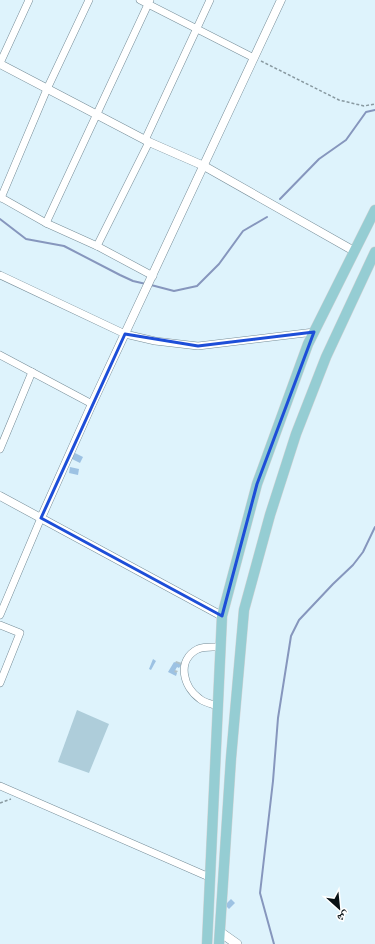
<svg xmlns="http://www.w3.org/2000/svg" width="375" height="944" font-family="'Open Sans','Noto Naskh Arabic',sans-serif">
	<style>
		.green { fill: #aecdda }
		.shadow { fill: #0003 }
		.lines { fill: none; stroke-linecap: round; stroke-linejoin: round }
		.stream { stroke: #8696bd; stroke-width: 2 }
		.building { fill: #9dc2e3 }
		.minor-casing { stroke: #768d98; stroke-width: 8 }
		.tertiary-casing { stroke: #768d98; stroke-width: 9 }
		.secondary-casing { stroke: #768d98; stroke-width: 10 }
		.primary-casing { stroke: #d3d4d5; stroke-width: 11 }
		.path { stroke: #899aa1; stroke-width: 1.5; stroke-dasharray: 3 2; stroke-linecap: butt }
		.minor { stroke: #fff; stroke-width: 7 }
		.tertiary { stroke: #fff; stroke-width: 8 }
		.secondary { stroke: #fff; stroke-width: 9 }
		.primary { stroke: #95cdd3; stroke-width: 10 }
		.marked { fill: none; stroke: #1d4ed8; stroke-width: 3; stroke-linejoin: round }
	</style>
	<rect width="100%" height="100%" fill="#def3fc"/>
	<path class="green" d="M77,710L109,724L89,773L58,762Z"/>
	<path class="shadow" d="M176,661L182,663L181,665L177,666L175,670L178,671L175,675L170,672Z"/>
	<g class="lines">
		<g class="stream">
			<path d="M280,199L319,159L346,140L366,112L375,110"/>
			<path d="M0,219L26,239L64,246L120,275L133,281L146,284"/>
			<path d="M151,285L174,291L197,286L219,264L243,231L267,217"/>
			<path d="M274,944L260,893L273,781L278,718L291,636L299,620L333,584L353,565L363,552L375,527"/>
		</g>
	</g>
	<g class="building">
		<path d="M75,453L83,457L80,463L72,459Z"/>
		<path d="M70,467L79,469L78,475L69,473Z"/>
		<path d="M153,659L156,661L151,670L149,669Z"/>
		<path d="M174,662L181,665L179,668L177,667L174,672L177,673L176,676L168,672Z"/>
		<path d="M231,899L235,903L229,909L225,905Z"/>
	</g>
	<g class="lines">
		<g class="minor-casing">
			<g id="minor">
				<path d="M140,0L254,58"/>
				<path d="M0,63L29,0"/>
				<path d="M145,140L210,0"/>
				<path d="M0,197L46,223L97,246L153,276"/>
				<path d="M1,198L47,89L89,0"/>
				<path d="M46,223L150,0"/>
				<path d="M97,246L149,142"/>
				<path d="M0,275L125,334L155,341L198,346L314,332"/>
				<path d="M0,355L92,404"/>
				<path d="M0,449L32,372"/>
				<path d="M0,615L41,518"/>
				<path d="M0,625L20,633L0,683"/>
				<path d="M218,706C212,704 205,703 200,699C183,687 176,660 198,649C205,646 213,647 220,647"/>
				<path d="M0,786L209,877"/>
			</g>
		</g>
		<g class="tertiary-casing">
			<g id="tertiary">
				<path d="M0,64L149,142L204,166L354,251"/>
				<path d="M0,496L222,616"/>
				<path d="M41,518L92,404L281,0"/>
			</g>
		</g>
		<g class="secondary-casing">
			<path id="secondary" d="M220,932L237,944"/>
		</g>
		<g class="primary-casing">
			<g id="primary">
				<path d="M207,944L222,616L257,484L308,344L375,210"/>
				<path d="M219,944L231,758L244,610L270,515L296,434L326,357L375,252"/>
			</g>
		</g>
		<g class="path">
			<path d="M261,61L339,100L364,106L375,104"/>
			<path d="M0,803L11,799"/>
		</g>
		<use href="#minor" class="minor"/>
		<use href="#tertiary" class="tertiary"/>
		<use href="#secondary" class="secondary"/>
		<use href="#primary" class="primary"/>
	</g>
	<path class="marked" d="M314,332L257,484L222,616L41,518L125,334L198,346Z"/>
	<g transform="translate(339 908) rotate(153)" stroke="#ffffff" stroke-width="3" paint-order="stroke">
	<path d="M0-3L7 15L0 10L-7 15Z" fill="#081115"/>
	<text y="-6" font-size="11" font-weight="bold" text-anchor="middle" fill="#081115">ش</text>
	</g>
</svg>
